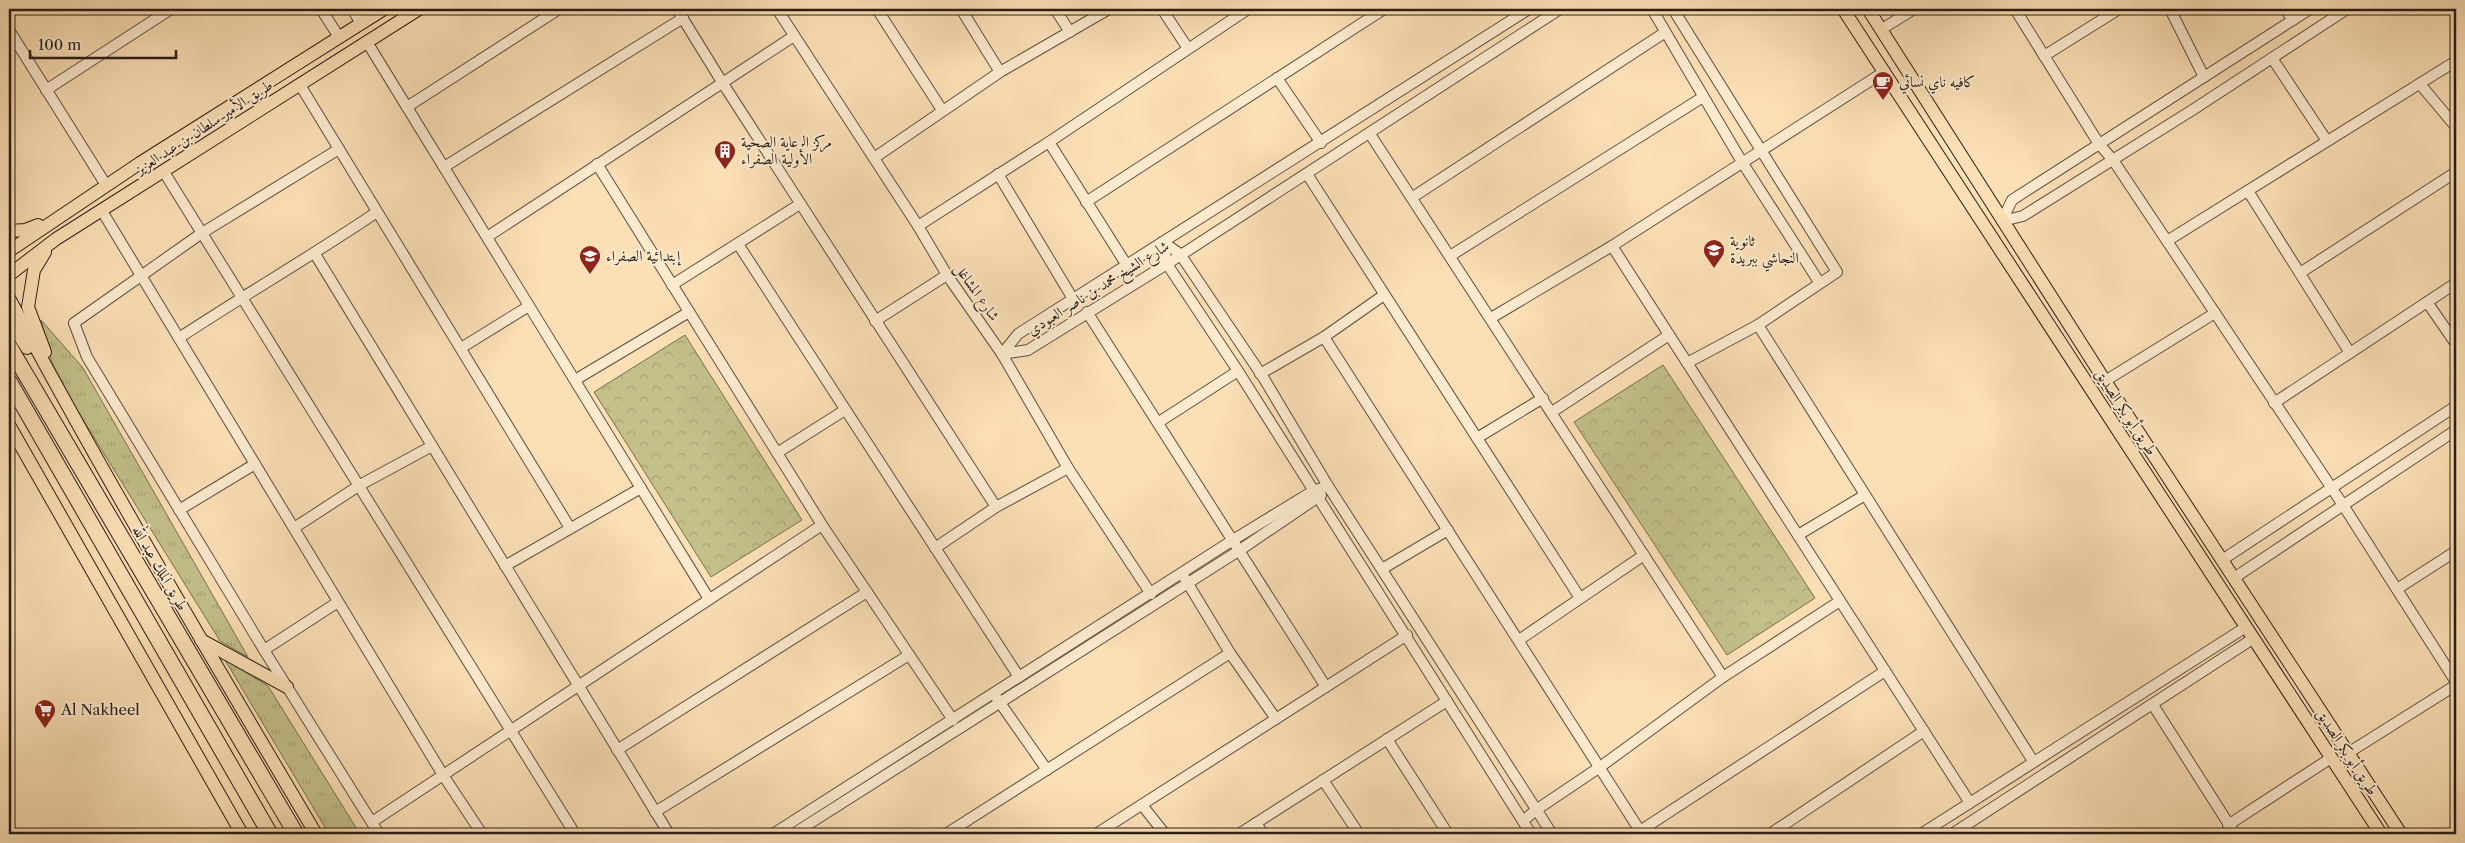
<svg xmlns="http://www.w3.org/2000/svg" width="2465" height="843" font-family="'Libre Caslon Text',Amiri,serif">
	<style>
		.grass { fill: url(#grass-tufts); stroke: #766f50 }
		.park { fill: url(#park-crowns); stroke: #766f50 }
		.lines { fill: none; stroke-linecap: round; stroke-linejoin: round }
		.minor-casing { stroke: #5e4e3e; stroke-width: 12 }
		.major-casing { stroke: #2a1e16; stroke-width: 14 }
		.highway-casing { stroke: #2a1e16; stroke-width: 17 }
		.minor { stroke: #fceacf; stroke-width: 10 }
		.major { stroke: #fbdfb5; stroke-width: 12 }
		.highway { stroke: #fbdfb5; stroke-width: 15 }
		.labels { text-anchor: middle; stroke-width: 4; stroke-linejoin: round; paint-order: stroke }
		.poi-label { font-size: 15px; fill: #2a1e16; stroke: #fceacf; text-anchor: start }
		.street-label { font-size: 15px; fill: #2a1e16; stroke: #fceacf }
	</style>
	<defs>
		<pattern id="grass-tufts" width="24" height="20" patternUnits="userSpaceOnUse" patternTransform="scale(1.25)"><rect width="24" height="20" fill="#c3c08a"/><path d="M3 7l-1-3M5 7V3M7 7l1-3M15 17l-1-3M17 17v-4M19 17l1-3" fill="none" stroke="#a8a576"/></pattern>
		<pattern id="park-crowns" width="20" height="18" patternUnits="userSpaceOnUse" patternTransform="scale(1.25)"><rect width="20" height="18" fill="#c3c08a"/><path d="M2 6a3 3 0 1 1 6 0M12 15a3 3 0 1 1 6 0" fill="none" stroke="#a8a576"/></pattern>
	</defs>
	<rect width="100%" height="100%" fill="#fbdfb5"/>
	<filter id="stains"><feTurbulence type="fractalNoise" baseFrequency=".004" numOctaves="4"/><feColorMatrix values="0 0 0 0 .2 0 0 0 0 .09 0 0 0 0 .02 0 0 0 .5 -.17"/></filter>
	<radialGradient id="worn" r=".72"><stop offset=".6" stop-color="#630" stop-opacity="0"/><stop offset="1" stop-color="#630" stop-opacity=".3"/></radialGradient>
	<g class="grass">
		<path d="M41,320L83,368L248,657L220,641L77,410L52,363Z"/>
		<path d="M225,660L268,686L360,834H329Z"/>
	</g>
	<g class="park">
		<path d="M685,335L802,520L711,577L594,392Z"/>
		<path d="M1663,365L1815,598L1727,655L1574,422Z"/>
	</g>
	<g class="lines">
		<g class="minor-casing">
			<g id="minor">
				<path d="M321,9L339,37"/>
				<path d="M352,9L361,23"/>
				<path d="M677,9L722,82L996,507"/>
				<path d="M777,9L918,226L947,275L1002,354L1068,468L1151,594"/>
				<path d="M877,9L942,110"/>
				<path d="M961,9L1000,72"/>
				<path d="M1055,9L1070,32"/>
				<path d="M1162,9L1187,47"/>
				<path d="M1652,9L1742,162L1819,282"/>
				<path d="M1673,9L1837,272L1758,325L1687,363"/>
				<path d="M2015,9L2099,144L2113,160L2343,505L2456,682"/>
				<path d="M2170,9L2204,77"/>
				<path d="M2285,9L2293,20"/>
				<path d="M1882,29L1914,9"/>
				<path d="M9,30L106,185"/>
				<path d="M367,42L709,599"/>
				<path d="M2044,56L2119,9"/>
				<path d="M2272,58L2327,141"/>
				<path d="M1277,78L1321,143"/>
				<path d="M2420,84L2456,127"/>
				<path d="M300,85L570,528"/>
				<path d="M46,90L171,9"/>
				<path d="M407,107L559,9"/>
				<path d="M1370,134L1723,677"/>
				<path d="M1049,142L1126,264"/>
				<path d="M339,149L202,233L74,323L87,357L264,650L379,834"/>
				<path d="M874,158L1000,72L1109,9"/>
				<path d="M597,164L822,525L953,720"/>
				<path d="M444,167L683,18"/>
				<path d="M164,172L575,834"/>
				<path d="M998,174L1073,299"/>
				<path d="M1307,174L1580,598"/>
				<path d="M2248,191L2350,353"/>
				<path d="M1413,197L1664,33"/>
				<path d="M1086,202L1384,9"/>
				<path d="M102,211L443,775L482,834"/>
				<path d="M2002,221L2023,216L2194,109L2347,9"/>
				<path d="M2002,221L2012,200L2310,9"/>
				<path d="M918,226L1049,142L1248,9"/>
				<path d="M487,237L794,36"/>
				<path d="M2167,241L2456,61"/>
				<path d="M1163,242L1180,254L1263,377L1328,486L1552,834"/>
				<path d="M1163,242L1167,264L1238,371L1531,834"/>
				<path d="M738,244L1019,677"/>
				<path d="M1612,246L1970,803"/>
				<path d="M315,254L669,834"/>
				<path d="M1450,256L1703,97"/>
				<path d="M2300,273L2456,172"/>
				<path d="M672,285L800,204"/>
				<path d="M2427,302L2456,344"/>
				<path d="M1087,312L1326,687"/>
				<path d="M1491,318L1612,246L1884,72"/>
				<path d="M875,321L947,275"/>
				<path d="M1758,325L2033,761"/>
				<path d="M1324,337L1642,834"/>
				<path d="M179,338C244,295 312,256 377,212"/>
				<path d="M461,348L529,306"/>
				<path d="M1002,354L1028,350L1167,264L1560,9"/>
				<path d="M1002,354L1018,334L1529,9"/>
				<path d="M1260,374L1324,337L1384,295"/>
				<path d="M575,380L689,312"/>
				<path d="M2105,381L2215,313"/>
				<path d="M2274,403L2456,283"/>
				<path d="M1552,412L1669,335"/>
				<path d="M1159,422L1238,371"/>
				<path d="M1477,438L1543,398"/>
				<path d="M777,453L845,410"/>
				<path d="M179,510L255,464"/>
				<path d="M294,528L360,485L432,446"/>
				<path d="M1798,535L1865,495"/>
				<path d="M935,548L996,507L1068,468"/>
				<path d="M2222,560L2456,406"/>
				<path d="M505,566L641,488"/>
				<path d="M1382,569L1448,530"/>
				<path d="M1184,577L1230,653L1276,719"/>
				<path d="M2234,578L2456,430"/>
				<path d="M2397,589L2456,551"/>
				<path d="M1519,640L1644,555"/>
				<path d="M264,650L338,602"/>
				<path d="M996,697L1047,770"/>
				<path d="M2153,705L2235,834"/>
				<path d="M1387,739L1448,834"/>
				<path d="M617,750L867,592"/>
				<path d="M2348,753L2456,685"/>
				<path d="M1323,780L1359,834"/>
				<path d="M1142,805L1165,834"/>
				<path d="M655,812L909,655"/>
				<path d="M1523,821L1536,810L1600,767L1723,677L1840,601"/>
				<path d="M372,822L822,525"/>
				<path d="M1256,823L1263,834"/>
				<path d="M2228,825L2331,758"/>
				<path d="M1640,831L1885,671"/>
				<path d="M773,834L1233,540L1313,491L1328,486"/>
				<path d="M793,834L1240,550L1321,495"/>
				<path d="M946,834L1230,653"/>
				<path d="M1096,834L1407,635"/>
				<path d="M1239,834L1447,701"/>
				<path d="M1770,834L1924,731"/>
				<path d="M1921,834L2246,627"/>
				<path d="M1952,834L2254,638"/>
			</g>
		</g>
		<g class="major-casing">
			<g id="major">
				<path d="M1843,9L2381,834"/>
				<path d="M1868,9L2105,381L2401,834"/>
				<path d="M9,231L25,230L38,225"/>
				<path d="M9,251L140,163L384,9"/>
				<path d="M9,275L56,239L419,9"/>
				<path d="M9,298C106,480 211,657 316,834"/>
				<path d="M9,320L27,348"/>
				<path d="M45,352L28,307L34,270L45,252"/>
				<path d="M9,425L242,834"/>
				<path d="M201,640L287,687"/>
			</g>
		</g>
		<g class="highway-casing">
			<g id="highway">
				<path d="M9,346L296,834"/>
				<path d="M9,381L270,834"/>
			</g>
		</g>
		<use href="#minor" class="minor"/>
		<use href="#major" class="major"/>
		<use href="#highway" class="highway"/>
	</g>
	<defs>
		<g id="cafe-pin" transform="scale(1.125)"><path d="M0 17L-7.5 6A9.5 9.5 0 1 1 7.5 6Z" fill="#8f2418" stroke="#fceacf"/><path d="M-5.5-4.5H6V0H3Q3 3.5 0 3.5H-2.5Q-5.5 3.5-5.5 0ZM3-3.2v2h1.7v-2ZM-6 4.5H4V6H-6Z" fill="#fff"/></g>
		<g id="building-pin" transform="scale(1.125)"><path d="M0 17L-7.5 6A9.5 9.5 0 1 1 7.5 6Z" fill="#8f2418" stroke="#fceacf"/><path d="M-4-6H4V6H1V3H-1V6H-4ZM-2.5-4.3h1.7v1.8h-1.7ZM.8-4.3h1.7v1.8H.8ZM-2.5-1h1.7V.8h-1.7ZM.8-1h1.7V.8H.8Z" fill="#fff"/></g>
		<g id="school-pin" transform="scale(1.125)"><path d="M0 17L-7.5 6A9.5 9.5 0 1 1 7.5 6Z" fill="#8f2418" stroke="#fceacf"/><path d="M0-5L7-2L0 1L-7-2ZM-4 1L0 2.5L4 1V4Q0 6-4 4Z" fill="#fff"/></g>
		<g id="supermarket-pin" transform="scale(1.125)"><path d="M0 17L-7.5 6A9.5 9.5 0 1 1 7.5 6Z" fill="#8f2418" stroke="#fceacf"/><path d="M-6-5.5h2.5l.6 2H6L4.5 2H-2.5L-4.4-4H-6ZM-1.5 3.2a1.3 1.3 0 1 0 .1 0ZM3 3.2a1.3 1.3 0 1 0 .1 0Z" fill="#fff"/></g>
	</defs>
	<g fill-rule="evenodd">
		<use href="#cafe-pin" x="1883" y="82"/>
		<use href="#building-pin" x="725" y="151"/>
		<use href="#school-pin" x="1714" y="250"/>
		<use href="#school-pin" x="590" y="256"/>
		<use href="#supermarket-pin" x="45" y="710"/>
	</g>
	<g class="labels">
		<g class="poi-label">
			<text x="1899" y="87">كافيه ناي نسائي</text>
			<text x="741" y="147">مركز الرعاية الصحية<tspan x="741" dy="17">الأولية الصفراء</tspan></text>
			<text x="1730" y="246">ثانوية<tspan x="1730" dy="17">النجاشي ببريدة</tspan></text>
			<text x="606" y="261">إبتدائية الصفراء</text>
			<text x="61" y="715">Al Nakheel</text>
		</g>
		<g class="street-label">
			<text transform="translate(204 127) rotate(-33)" y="5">طريق الأمير سلطان بن عبد العزيز</text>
			<text transform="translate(1098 288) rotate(-32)" y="5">شارع الشيخ محمد بن ناصر العبودي</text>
			<text transform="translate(977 292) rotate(55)" y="5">شارع المشاغل</text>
			<text transform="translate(2126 412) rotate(57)" y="5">طريق أبو بكر الصديق</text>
			<text transform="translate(160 568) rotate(60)" y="5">طريق الملك عبد الله</text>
			<text transform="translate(2347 752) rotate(57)" y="5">طريق أبو بكر الصديق</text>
		</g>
	</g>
	<rect width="2465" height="843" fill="none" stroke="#fbdfb5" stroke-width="30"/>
	<rect x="10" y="10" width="2445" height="823" fill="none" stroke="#2a1e16" stroke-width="2.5"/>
	<rect x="15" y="15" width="2435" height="813" fill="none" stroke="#2a1e16"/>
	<path d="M30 50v8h146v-8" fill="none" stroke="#2a1e16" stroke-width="2.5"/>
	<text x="38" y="50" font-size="15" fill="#2a1e16" stroke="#fceacf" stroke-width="4" paint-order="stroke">100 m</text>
	<rect width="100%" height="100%" filter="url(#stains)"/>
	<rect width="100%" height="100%" fill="url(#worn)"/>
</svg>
